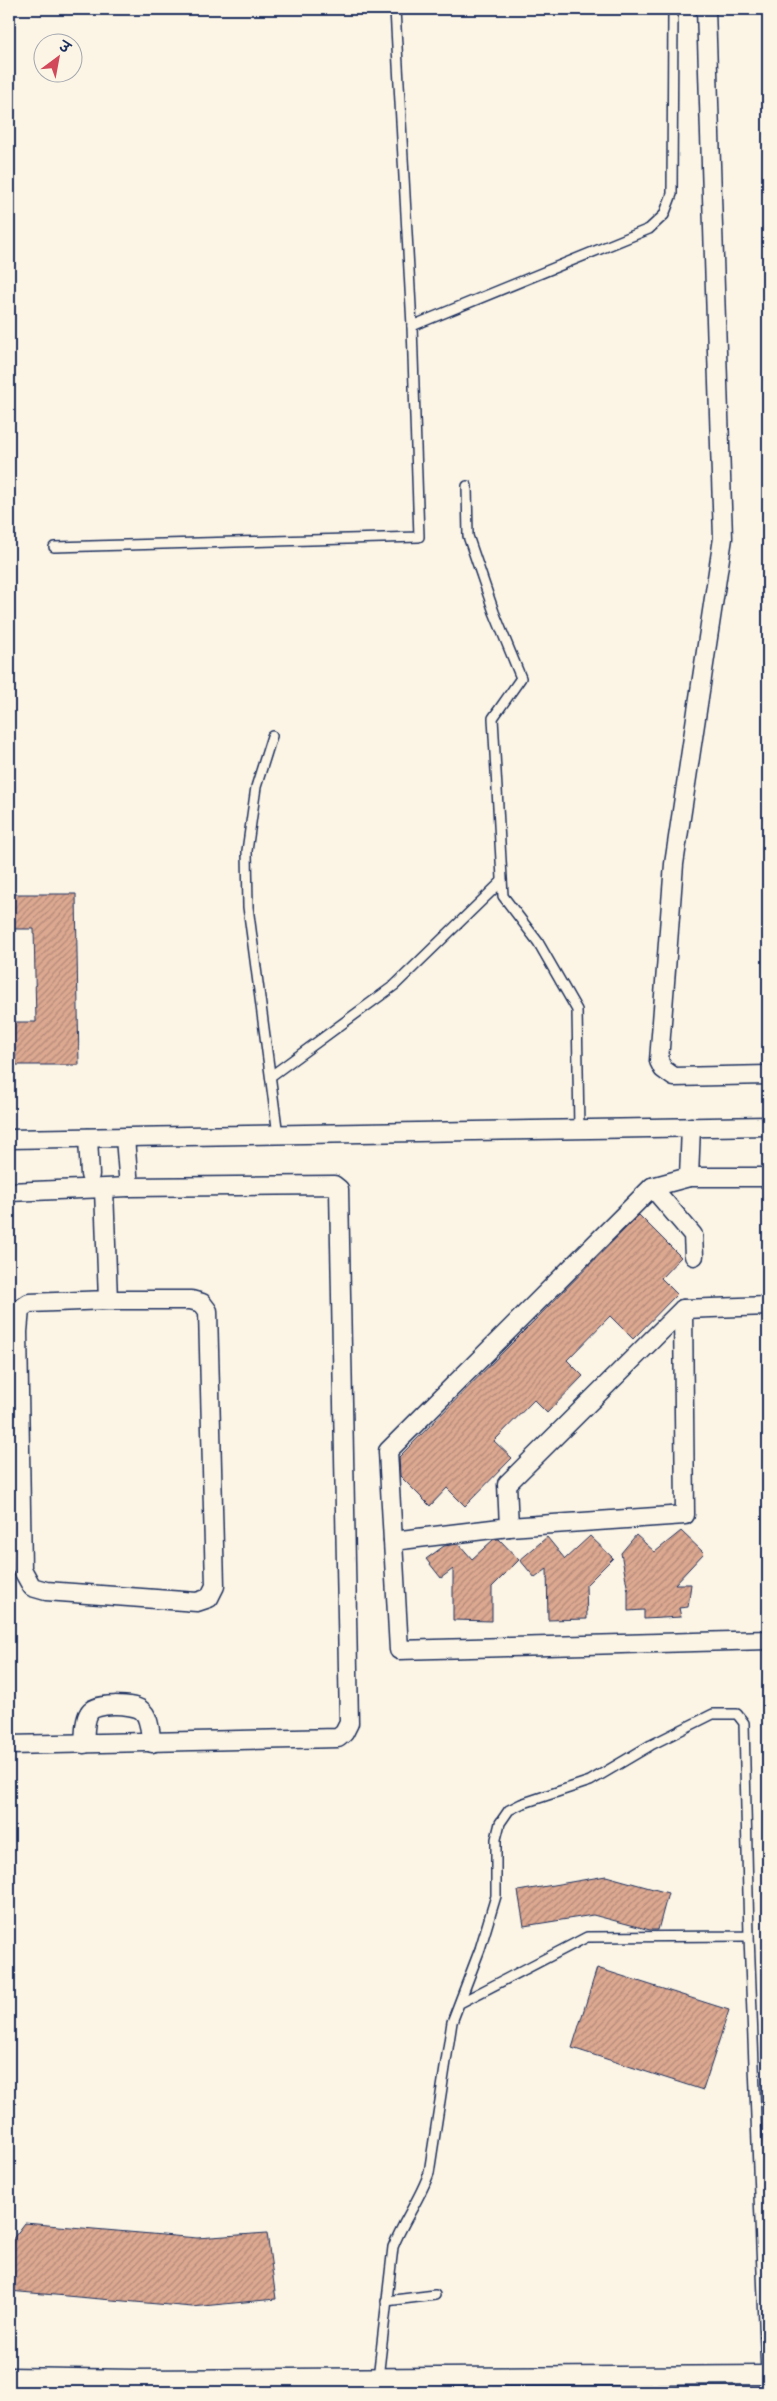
<svg xmlns="http://www.w3.org/2000/svg" width="777" height="2401" font-family="'Playpen Sans','Playpen Sans Deva',sans-serif">
	<style>
		.built { fill: #f2decc }
		.building { fill: url(#building-hatch); stroke: #1b2f5e }
		.lines { fill: none; stroke-linecap: round; stroke-linejoin: round }
		.lane-casing { stroke: #1b2f5e; stroke-width: 12 }
		.street-casing { stroke: #1b2f5e; stroke-width: 21 }
		.lane { stroke: #fcf5e5; stroke-width: 9 }
		.street { stroke: #fcf5e5; stroke-width: 18 }
	</style>
	<defs>
		<pattern id="building-hatch" width="6" height="6" patternUnits="userSpaceOnUse" patternTransform="scale(1.25)"><rect width="6" height="6" fill="#dca890"/><path d="M-1 1l2-2M0 6l6-6M5 7l2-2" fill="none" stroke="#b28979"/></pattern>
	</defs>
	<rect width="100%" height="100%" fill="#fcf5e5"/>
	<filter id="ink" filterUnits="userSpaceOnUse"><feTurbulence type="fractalNoise" baseFrequency=".02" numOctaves="2"/><feDisplacementMap in="SourceGraphic" scale="10" xChannelSelector="R" yChannelSelector="G"/><feConvolveMatrix kernelMatrix="1 2 1 2 8 2 1 2 1" color-interpolation-filters="sRGB"/></filter>
	<g filter="url(#ink)">
		<path class="built" d="M766,1650H768V1920Z"/>
		<g class="building">
			<path d="M9,894H76L79,1065H9V1022H36L34,929H9Z"/>
			<path d="M639,1215L681,1257L661,1278L677,1294L633,1339L610,1316L567,1360L583,1376L547,1413L534,1400L494,1441L512,1458L465,1506L447,1488L430,1506L400,1476L399,1457Z"/>
			<path d="M681,1531L704,1553L675,1584H691L688,1607L679,1608L681,1617L644,1619V1610L628,1611V1591L621,1553L636,1535L655,1552Z"/>
			<path d="M590,1536L613,1558L586,1585L587,1619L548,1620L547,1569L535,1578L520,1560L547,1537L565,1559Z"/>
			<path d="M494,1539H499L519,1560L492,1587V1621L453,1620V1569L441,1578L426,1559L444,1546L459,1544L472,1559Z"/>
			<path d="M606,1876L668,1893L658,1930H650L593,1915L524,1926L518,1891Z"/>
			<path d="M597,1968L729,2010L703,2090L572,2048Z"/>
			<path d="M25,2223L197,2238L267,2233L276,2299L192,2307L9,2291V2244Z"/>
		</g>
		<g class="lines">
			<g class="lane-casing">
				<g id="lane">
					<path d="M412,326L649,229L664,215L672,194L673,9"/>
					<path d="M467,486L468,536L494,612L521,678L493,718L503,896L538,942L577,1010L579,1129"/>
					<path d="M54,547L419,537L412,326L395,9"/>
					<path d="M272,736L256,787L247,851L248,907L278,1135"/>
					<path d="M271,1076L395,985L502,881"/>
					<path d="M749,1936L766,2375"/>
					<path d="M386,2301L435,2295"/>
					<path d="M378,2378L393,2247C403,2221 420,2199 429,2173L452,2022L480,1949L496,1896V1839L500,1823L509,1810L521,1804L590,1781L651,1745L713,1714H737L744,1723L749,1936L587,1937L460,2003"/>
				</g>
			</g>
			<g class="street-casing">
				<g id="street">
					<path d="M706,9L723,538L674,864L659,1061L663,1069L674,1077L768,1075"/>
					<path d="M691,1127L689,1177L652,1187L388,1451L399,1650L768,1640"/>
					<path d="M88,1138L90,1175"/>
					<path d="M125,1138L129,1187"/>
					<path d="M9,1139L768,1126"/>
					<path d="M689,1177H768"/>
					<path d="M652,1187L693,1235L694,1256"/>
					<path d="M104,1189L108,1300H191L202,1303L208,1311L215,1586L209,1598L197,1602L46,1591L32,1587L22,1569L18,1332L20,1309L29,1303L108,1300"/>
					<path d="M9,1192L129,1187L334,1185L339,1189L349,1723L344,1733L338,1738L9,1745"/>
					<path d="M509,1527L685,1515L683,1309"/>
					<path d="M393,1541L509,1527L507,1484L683,1309L768,1306"/>
					<path d="M84,1744C85,1735 84,1721 89,1713C94,1702 133,1704 141,1710C150,1716 150,1734 152,1743"/>
					<path d="M9,2377L134,2379L768,2375"/>
				</g>
			</g>
			<use href="#lane" class="lane"/>
			<use href="#street" class="street"/>
		</g>
	</g>
	<rect width="777" height="2401" fill="none" stroke="#fcf5e5" stroke-width="30"/>
	<rect x="15" y="15" width="747" height="2371" fill="none" stroke="#1b2f5e" stroke-width="2" filter="url(#ink)"/>
	<g transform="translate(58 58) rotate(32)"><circle r="24" fill="#fcf5e5" stroke="#a2a6af"/>
	<path d="M0-4L9 19L0 12L-9 19Z" fill="#d1495b"/>
	<text y="-8" font-size="14" font-weight="bold" text-anchor="middle" fill="#1b2f5e">उ</text>
	</g>
</svg>
